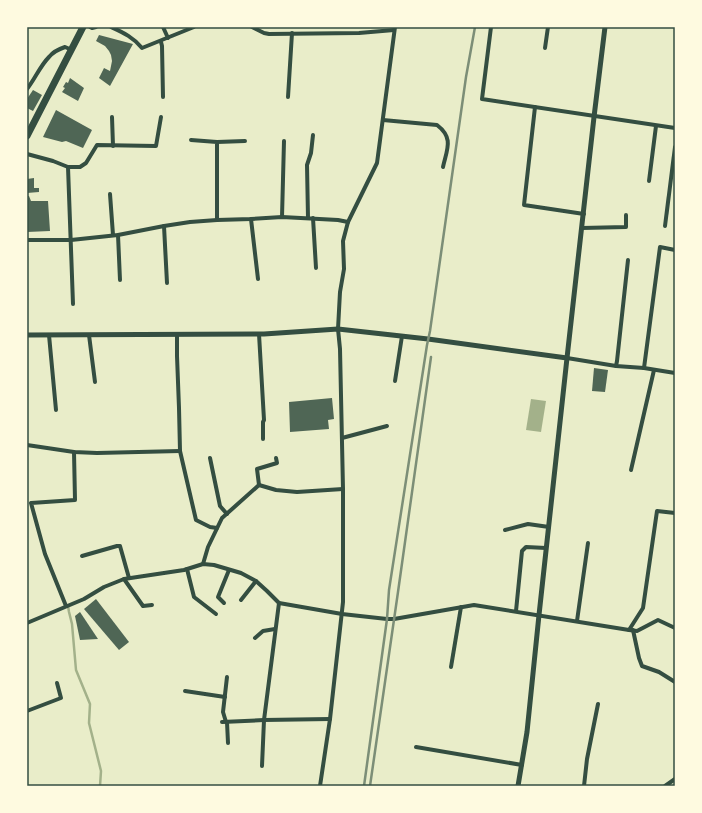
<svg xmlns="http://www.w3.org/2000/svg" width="702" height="813" font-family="'Exo 2',sans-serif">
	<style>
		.water { fill: #a3b18a }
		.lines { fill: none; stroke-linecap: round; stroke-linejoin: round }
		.stream { stroke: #a3b18a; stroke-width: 2.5 }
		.building { fill: #4f6655 }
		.minor { stroke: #344e41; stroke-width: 4 }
		.tertiary { stroke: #344e41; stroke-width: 5 }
		.trunk { stroke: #344e41; stroke-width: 7 }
		.rail { stroke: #7c8e77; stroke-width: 2.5 }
		.neatline { fill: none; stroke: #344e41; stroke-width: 1.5 }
	</style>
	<rect width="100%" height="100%" fill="#e9edc9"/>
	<path class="water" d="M531,399L546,401L541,432L526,430Z"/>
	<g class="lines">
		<path class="stream" d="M68,606L69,612L72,624L76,670L90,704L89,723L101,771L100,786"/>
	</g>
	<g class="building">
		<path d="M99,35L133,44L110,86L99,78L104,68L110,71L112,61L111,55L109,51L105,46L96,41Z"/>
		<path d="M70,78L84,88L78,101L62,92L65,88L63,87L66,82L68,83Z"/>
		<path d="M33,90L42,95L33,111L27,108V99Z"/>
		<path d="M56,110L92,130L83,148L66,141L62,142L43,137Z"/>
		<path d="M34,178V188H39V192L27,193V179Z"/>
		<path d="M27,196H29L31,201H48L50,231L27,232Z"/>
		<path d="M594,368L608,370L605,392L592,391Z"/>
		<path d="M332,398L334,419L328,420L329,429L290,432L289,402Z"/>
		<path d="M96,599L129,642L119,650L84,609Z"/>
		<path d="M80,612L98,639L80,640L75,616Z"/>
	</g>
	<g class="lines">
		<g class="minor">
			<path d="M90,27L92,28L96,27"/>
			<path d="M111,27C124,33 133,37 142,48L194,27"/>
			<path d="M163,27L168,38"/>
			<path d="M252,27L264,33L269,34L359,33L394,30"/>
			<path d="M491,27L482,99L675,128"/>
			<path d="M161,42L162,46L163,97"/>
			<path d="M545,48L548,27"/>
			<path d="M27,89C35,79 40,66 49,57C53,52 59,49 65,47L72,50"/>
			<path d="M288,97L292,33"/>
			<path d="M535,107L524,205L584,214"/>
			<path d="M112,117L113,146"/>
			<path d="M383,120L437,125C454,138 447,149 443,167"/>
			<path d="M191,140L217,142V220"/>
			<path d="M217,142L245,141"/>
			<path d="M27,154L53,161L68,167H80L86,163L97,145L156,146L161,117"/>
			<path d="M68,167L73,304"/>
			<path d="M649,181L656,126"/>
			<path d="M110,194L113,235"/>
			<path d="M282,217L284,141"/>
			<path d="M308,218L307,165L311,153L313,135"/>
			<path d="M313,218L316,268"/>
			<path d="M251,219L258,279"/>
			<path d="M164,226L167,283"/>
			<path d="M665,226L675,147"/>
			<path d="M582,228L626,227V215"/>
			<path d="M118,235L120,280"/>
			<path d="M27,240H71L118,235L164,226L190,222L217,220L251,219L282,217L338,220L348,222"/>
			<path d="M259,334L264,420L263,422V439"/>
			<path d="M49,335L56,410"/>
			<path d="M89,335L95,382"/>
			<path d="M177,335V356L179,408L180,451L196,520L210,527L217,528"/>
			<path d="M567,358L616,366L644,368L675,373"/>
			<path d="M616,366L617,361L628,260"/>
			<path d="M644,368L660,247L675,250"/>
			<path d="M395,381L402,336"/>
			<path d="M342,438L387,426"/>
			<path d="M27,445L74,452L97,453L180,451"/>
			<path d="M210,458L220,506L227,514"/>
			<path d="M631,470L654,370"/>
			<path d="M259,485L257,469L277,463L276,458"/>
			<path d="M505,530L528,524L549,527"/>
			<path d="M82,556L117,546H120L129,578"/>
			<path d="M203,564L208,547L222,518L259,485L276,490L297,492L343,489"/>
			<path d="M187,569L194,597L216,614"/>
			<path d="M124,579L143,606L152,605"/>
			<path d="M241,600L256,581"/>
			<path d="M224,603L218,597L229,570"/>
			<path d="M66,606L45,554L31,503L75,500L74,452"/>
			<path d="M516,611L522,551L526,547L546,548"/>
			<path d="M577,621L588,543"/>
			<path d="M27,623L84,599L104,587L124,579L184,570L203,564L214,565L241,573L256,581L267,591L279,603L342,614L387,619H394L474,605L629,630L637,631L658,620L675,628"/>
			<path d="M629,630L643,608L657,511L675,513"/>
			<path d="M633,630L639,658L642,666L659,672L675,682"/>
			<path d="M255,638L263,631L275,629"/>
			<path d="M451,667L461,607"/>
			<path d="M185,691L225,697"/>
			<path d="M27,711L61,698L57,683"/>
			<path d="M222,722L264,720L330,719"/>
			<path d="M226,722L223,712L227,677"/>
			<path d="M227,722L228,743"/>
			<path d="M416,747L522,765"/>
			<path d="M262,766L264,720L279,603"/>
			<path d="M320,786L330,719L343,602V489L340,349L338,329L340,292L344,269L343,241L348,222L377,163L395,27"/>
			<path d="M584,786L587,759L598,704"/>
			<path d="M665,786L675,779"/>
		</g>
		<g class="tertiary">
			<path d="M27,335L264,334L338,329L428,339L567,358L539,615L527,732L518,786"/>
			<path d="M567,358L594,117L605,27"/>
		</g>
		<path class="trunk" d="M27,136L83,27"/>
		<g class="rail">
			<path d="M364,786L387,619L389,590L427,345L430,331L466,77L475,27"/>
			<path d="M370,786L398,592L431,357"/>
		</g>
	</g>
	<rect width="702" height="813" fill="none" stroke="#fefae0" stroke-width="56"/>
	<rect x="28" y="28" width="646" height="757" class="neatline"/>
</svg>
